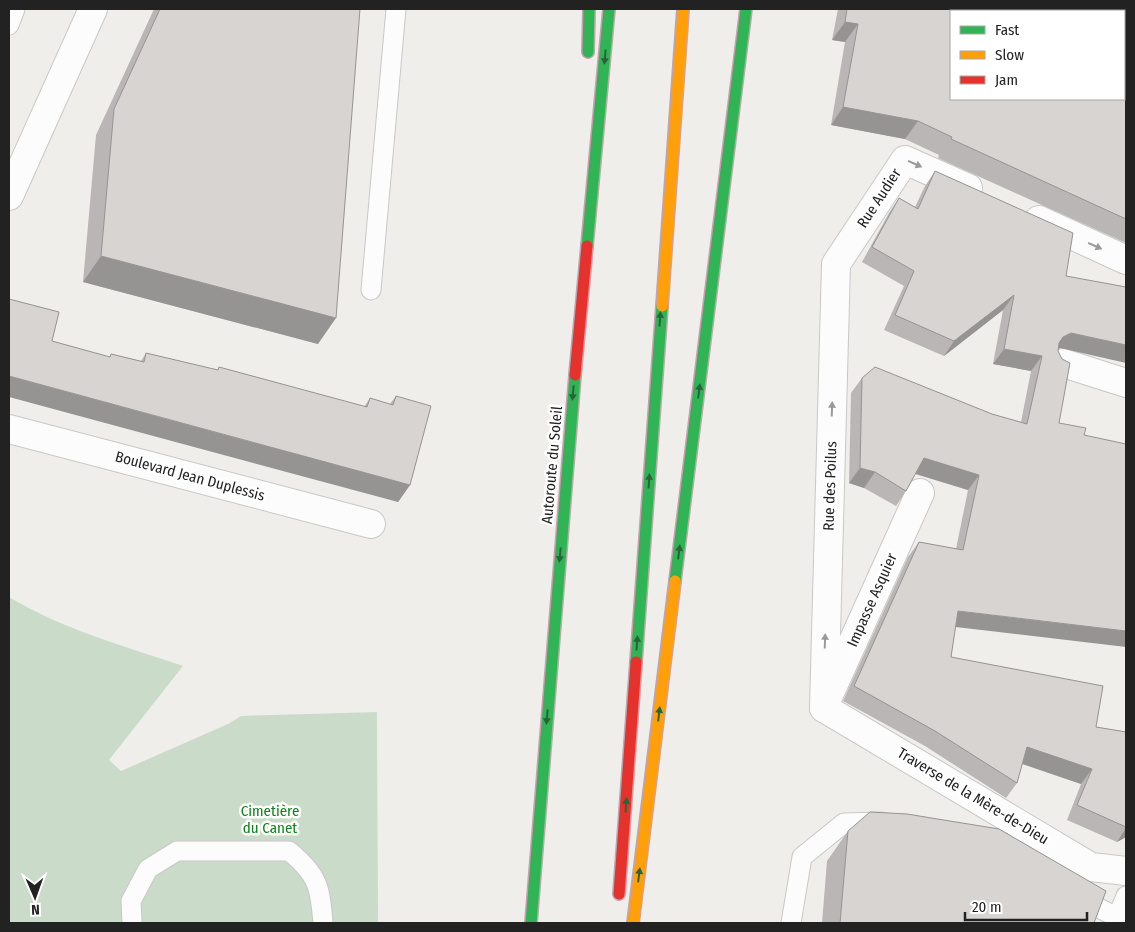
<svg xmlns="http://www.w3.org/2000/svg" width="1135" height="932" font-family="'Fira Sans Condensed',sans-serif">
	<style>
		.cemetery { fill: #cadbca }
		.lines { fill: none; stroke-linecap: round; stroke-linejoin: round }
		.lane-casing { stroke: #c9c8c7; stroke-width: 21 }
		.street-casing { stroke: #c9c8c7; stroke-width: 30 }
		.fast-casing { stroke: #c5a2ac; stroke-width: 14 }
		.slow-casing { stroke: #c5a2ac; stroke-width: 14 }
		.jam-casing { stroke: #c5a2ac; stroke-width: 14 }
		.lane { stroke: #fdfcfc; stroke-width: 19 }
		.street { stroke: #fdfcfc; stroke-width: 28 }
		.fast { stroke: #30b455; stroke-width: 11 }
		.slow { stroke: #ff9f0a; stroke-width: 11 }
		.jam { stroke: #e5322d; stroke-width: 11 }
		.wall { fill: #b9b6b5 }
		.shaded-wall { fill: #969493 }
		.building { fill: #d7d4d2; stroke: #969493 }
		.oneway { fill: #286439 }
		.oneway2 { fill: #9a9a9a }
		.labels { text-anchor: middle; stroke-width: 5; stroke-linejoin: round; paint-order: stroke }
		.street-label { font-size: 15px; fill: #222; stroke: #fff }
		.park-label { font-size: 15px; fill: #0c8416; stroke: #fff }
	</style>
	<rect width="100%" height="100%" fill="#f0eeeb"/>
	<path class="cemetery" d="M9,597C62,629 124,646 183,666L109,760L121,771L228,724L241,716L377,712L378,923H9Z"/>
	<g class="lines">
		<g class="lane-casing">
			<g id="lane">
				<path d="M9,25L15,9"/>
				<path d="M371,290L396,9"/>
				<path d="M1078,898L1117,917"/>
				<path d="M132,923L131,901L148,869L177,851H289C318,875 320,886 323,923"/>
				<path d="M791,923L802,857L844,823L882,822"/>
				<path d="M1115,923L1126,896"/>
			</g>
		</g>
		<g class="street-casing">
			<g id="street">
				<path d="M1079,9L1094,11"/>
				<path d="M1124,16L1126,17"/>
				<path d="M9,196L93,9"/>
				<path d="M1039,220L1126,260"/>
				<path d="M1063,363L1126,383"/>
				<path d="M9,429L371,524"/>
				<path d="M828,697L920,493"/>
				<path d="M824,708L836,264L905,160L968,188"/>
				<path d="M824,708L1091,867L1126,871"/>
			</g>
		</g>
		<g class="fast-casing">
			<g id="fast">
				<path d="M588,52L589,9"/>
				<path d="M587,246L609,9"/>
				<path d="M675,581L746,9"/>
				<path d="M636,662L662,306"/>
				<path d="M531,923L575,375"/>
			</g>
		</g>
		<g class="slow-casing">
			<g id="slow">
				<path d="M662,306L683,9"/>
				<path d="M633,923L675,581"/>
			</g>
		</g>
		<g class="jam-casing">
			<g id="jam">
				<path d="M575,375L587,246"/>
				<path d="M619,894L636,662"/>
			</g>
		</g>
		<use href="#lane" class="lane"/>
		<use href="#street" class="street"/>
		<use href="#fast" class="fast"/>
		<use href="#slow" class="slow"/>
		<use href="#jam" class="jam"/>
	</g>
	<g class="wall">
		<path d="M154,9H360L318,344L83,282L96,135Z"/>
		<path d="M838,9H1031L951,99L1124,84L1126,71V243L938,158L939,155L905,139L831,125L845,42L832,40Z"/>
		<path d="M935,171L1066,276L1060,348L1058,349L955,627L951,657L1096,727L1126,732V837L1117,842L1067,820L1081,784L1022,764L1017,783L1006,798L925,746L843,701L908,557L919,542L956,549L968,490L915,474L906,491L896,506L864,488L849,483L851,393L862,378L1021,422L1031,371L993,364L1003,310L944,356L884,330L904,286L862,262L889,213L899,198L915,207L925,186Z"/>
		<path d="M52,341L109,357L111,354L141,361L146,353L217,370L219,367L364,407L370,398L390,404L396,396L410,485L398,502Z"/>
		<path d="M848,831L1094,923H822L827,861Z"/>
	</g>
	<g class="shaded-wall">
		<path d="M845,22L858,24L845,42L832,40Z"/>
		<path d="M843,107L918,121L905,139L831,125Z"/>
		<path d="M101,256L336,318L318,344L83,282Z"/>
		<path d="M1014,295L1003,310L944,356L954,341Z"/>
		<path d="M1071,333L1126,345V363L1060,348L1052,352L1063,337Z"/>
		<path d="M1004,349L1042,356L1031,371L993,364Z"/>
		<path d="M9,376L410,485L398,502L9,397Z"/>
		<path d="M924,458L979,475L968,490L913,473Z"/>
		<path d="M860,468L875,472L864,488L849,483Z"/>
		<path d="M958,611L1126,631V647L947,626Z"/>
		<path d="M1027,747L1092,769L1081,784L1017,762Z"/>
		<path d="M1126,828V837L1117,842Z"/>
	</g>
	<g class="building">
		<path d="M160,9H360L336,318L101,256L114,109Z"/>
		<path d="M847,9H1031V11H951V99H1124V84H1126V219L951,139L952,137L918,121L843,107L858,24L845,22Z"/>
		<path d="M935,171L1073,233L1066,276L1126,287V345L1071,333L1063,337L1059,343L1058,351L1062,359L1070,363L1059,423L1086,428L1084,435L1126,444V631L958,611L951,657L1103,686L1096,727L1126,732V827L1077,805L1092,769L1027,747L1017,783L935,731L854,686L919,542L963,550L979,475L924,458L906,491L875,472L860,468L862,378L875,367L992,414L1027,424L1042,356L1004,349L1014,295L954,341L895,315L914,271L872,247L899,198L918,209Z"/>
		<path d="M9,299L59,312L52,341L110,357L111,354L144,362L146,353L218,370L219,367L367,407L370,398L393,405L396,396L431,406L410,485L9,376Z"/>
		<path d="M870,812L907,814L999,829L1106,891L1094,923H840L848,831Z"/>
	</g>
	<defs><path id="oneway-solid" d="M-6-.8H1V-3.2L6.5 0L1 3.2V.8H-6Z" transform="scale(1.25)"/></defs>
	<g class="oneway">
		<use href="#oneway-solid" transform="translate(605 57) rotate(95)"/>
		<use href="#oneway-solid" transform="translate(660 319) rotate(-86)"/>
		<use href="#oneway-solid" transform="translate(699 391) rotate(-83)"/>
		<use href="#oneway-solid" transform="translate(573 393) rotate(95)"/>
		<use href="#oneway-solid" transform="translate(649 481) rotate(-86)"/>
		<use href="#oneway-solid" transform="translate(679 552) rotate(-83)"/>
		<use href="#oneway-solid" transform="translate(560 555) rotate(95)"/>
		<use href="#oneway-solid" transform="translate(637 643) rotate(-86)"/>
		<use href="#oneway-solid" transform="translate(659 714) rotate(-83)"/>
		<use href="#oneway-solid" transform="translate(547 717) rotate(95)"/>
		<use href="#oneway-solid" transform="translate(626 805) rotate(-86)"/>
		<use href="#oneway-solid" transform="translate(639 875) rotate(-83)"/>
	</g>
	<g class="oneway2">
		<use href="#oneway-solid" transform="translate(915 164) rotate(24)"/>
		<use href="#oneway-solid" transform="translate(1095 246) rotate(24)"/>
		<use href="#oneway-solid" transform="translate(832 409) rotate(-88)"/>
		<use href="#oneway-solid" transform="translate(825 641) rotate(-88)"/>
	</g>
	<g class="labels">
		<g class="street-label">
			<text transform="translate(879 198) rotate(-57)" y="5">Rue Audier</text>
			<text transform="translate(552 465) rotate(-85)" y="5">Autoroute du Soleil</text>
			<text transform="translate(190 476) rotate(15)" y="5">Boulevard Jean Duplessis</text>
			<text transform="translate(830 486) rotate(-88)" y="5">Rue des Poilus</text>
			<text transform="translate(872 600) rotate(-66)" y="5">Impasse Asquier</text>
			<text transform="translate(973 796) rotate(31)" y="5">Traverse de la Mère-de-Dieu</text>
		</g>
		<g class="park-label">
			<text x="270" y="816">Cimetière<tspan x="270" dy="17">du Canet</tspan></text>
		</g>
	</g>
	<rect width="1135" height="932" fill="none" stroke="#222222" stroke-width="20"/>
	<rect x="950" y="10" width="175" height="90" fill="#ffffff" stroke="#a7a7a7"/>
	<rect x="960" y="26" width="25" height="8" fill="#30b455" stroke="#a7a7a7"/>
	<text x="995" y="35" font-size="15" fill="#222222">Fast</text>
	<rect x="960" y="51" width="25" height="8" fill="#ff9f0a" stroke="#a7a7a7"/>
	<text x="995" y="60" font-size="15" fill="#222222">Slow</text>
	<rect x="960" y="76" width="25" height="8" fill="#e5322d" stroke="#a7a7a7"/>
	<text x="995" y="85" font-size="15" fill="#222222">Jam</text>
	<g transform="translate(35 897) rotate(178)" stroke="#ffffff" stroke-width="4" paint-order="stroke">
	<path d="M0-4L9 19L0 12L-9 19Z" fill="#222222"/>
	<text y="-8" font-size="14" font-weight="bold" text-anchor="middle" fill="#222222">N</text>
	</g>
	<path d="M965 912v8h122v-8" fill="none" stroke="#222222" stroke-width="2.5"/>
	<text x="972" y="912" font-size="15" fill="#222222" stroke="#ffffff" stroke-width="4" paint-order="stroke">20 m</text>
</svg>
